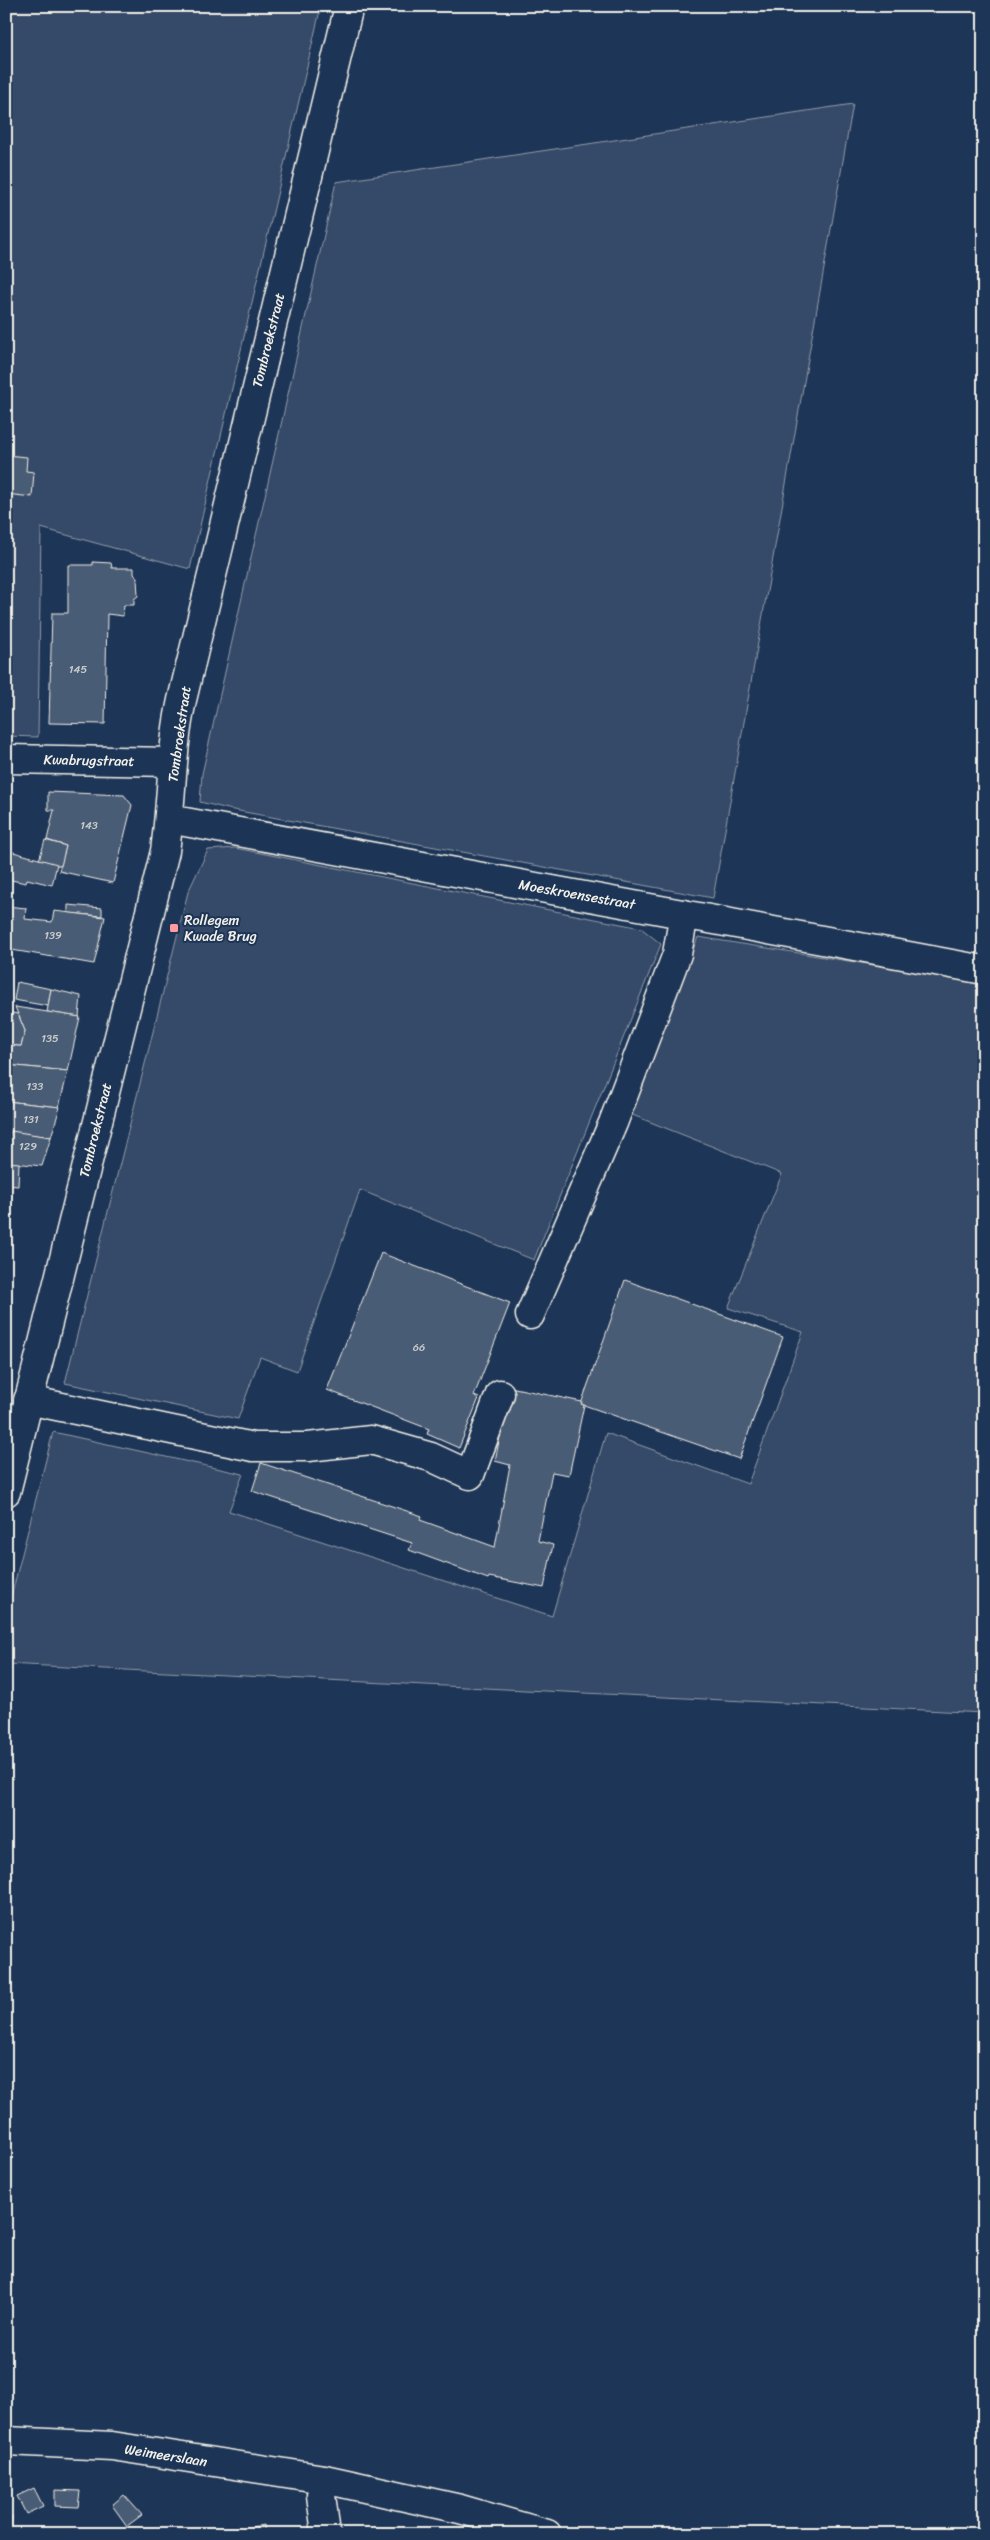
<svg xmlns="http://www.w3.org/2000/svg" width="990" height="2540" font-family="Sriracha,sans-serif">
	<style>
		.green { fill: #354a67; stroke: #949ea8 }
		.building { fill: #485b74; stroke: #f4f1e8 }
		.lines { fill: none; stroke-linecap: round; stroke-linejoin: round }
		.minor-casing { stroke: #f4f1e8; stroke-width: 31 }
		.minor { stroke: #1d3557; stroke-width: 28 }
		.poi-dot { fill: #ff9aa2; stroke: #1d3557; stroke-width: 2 }
		.labels { text-anchor: middle; stroke-width: 4; stroke-linejoin: round; paint-order: stroke }
		.number-label { font-size: 11px; fill: #c9cccb }
		.street-label { font-size: 14px; fill: #f4f1e8; stroke: #1d3557 }
		.poi-label { font-size: 14px; fill: #f4f1e8; stroke: #1d3557; text-anchor: start }
	</style>
	<rect width="100%" height="100%" fill="#1d3557"/>
	<filter id="ink" filterUnits="userSpaceOnUse"><feTurbulence type="fractalNoise" baseFrequency=".02" numOctaves="2"/><feDisplacementMap in="SourceGraphic" scale="10" xChannelSelector="R" yChannelSelector="G"/><feConvolveMatrix kernelMatrix="1 2 1 2 8 2 1 2 1" color-interpolation-filters="sRGB"/></filter>
	<g filter="url(#ink)">
		<g class="green">
			<path d="M6,6H321L190,569L41,528L38,737L6,736Z"/>
			<path d="M853,104L713,898L228,809L200,802L202,774L336,182Z"/>
			<path d="M235,848L641,928L661,944L534,1260L360,1190L297,1371L260,1357L238,1419L65,1383L188,892L208,850Z"/>
			<path d="M698,937L980,982L984,1021V1713L6,1664V1617L53,1432L243,1474L229,1511L552,1616L606,1433L748,1484L803,1332L728,1308L782,1174L630,1114Z"/>
		</g>
		<g class="building">
			<path d="M6,455L27,457L26,471L34,472L32,497L6,494Z"/>
			<path d="M93,562L111,563L112,568H134V574L137,578L138,596L134,599V605H124L123,616L107,614L105,724L49,723L52,613H68V565H93Z"/>
			<path d="M48,792L124,795L132,805L113,883L59,871L66,846L47,840L54,810H48Z"/>
			<path d="M45,840L66,846L61,866L39,860Z"/>
			<path d="M6,850L57,864L52,885L27,879L26,883L6,879Z"/>
			<path d="M68,905L102,908V916L68,913Z"/>
			<path d="M6,906L26,908L25,919L52,922L54,911L105,917L94,964L6,949Z"/>
			<path d="M17,982L51,989L48,1006L14,1000Z"/>
			<path d="M51,989L81,996L79,1017L47,1012Z"/>
			<path d="M15,1007L80,1017L68,1071L6,1065V1045L21,1046L25,1031Z"/>
			<path d="M6,1012L18,1014L25,1031L21,1046L6,1045Z"/>
			<path d="M6,1065L68,1071L59,1107L6,1101Z"/>
			<path d="M6,1101L60,1107L51,1137L6,1131Z"/>
			<path d="M11,1131L51,1137L42,1166L6,1162V1150Z"/>
			<path d="M6,1162L19,1163L18,1186L6,1185Z"/>
			<path d="M381,1253L510,1303L474,1396L479,1398L459,1448L427,1434L429,1429L327,1390Z"/>
			<path d="M625,1280L783,1337L739,1459L581,1404Z"/>
			<path d="M510,1387L582,1402L581,1404L584,1405L569,1475L552,1472L538,1541L553,1545L544,1588L489,1577L488,1579L409,1550L412,1543L252,1491L261,1463L422,1516L420,1520L495,1547L510,1465L495,1461Z"/>
			<path d="M34,2488L43,2506L26,2514L17,2496Z"/>
			<path d="M55,2490L80,2491L78,2507L55,2506Z"/>
			<path d="M124,2495L142,2515L127,2526L112,2505Z"/>
			<path d="M6,2517H12L10,2534H6Z"/>
			<path d="M264,2525L265,2534H207Z"/>
		</g>
		<g class="lines">
			<g class="minor-casing">
				<g id="minor">
					<path d="M6,759L172,762"/>
					<path d="M169,819L984,970"/>
					<path d="M530,1315L613,1123L677,954L684,914"/>
					<path d="M28,1400L253,1447H308L371,1440L431,1457L470,1475L500,1394"/>
					<path d="M6,1492L165,851C172,800 171,750 182,700L349,6"/>
					<path d="M6,2441L112,2446L324,2479L460,2509L547,2534"/>
					<path d="M324,2479L321,2495L326,2534"/>
				</g>
			</g>
			<use href="#minor" class="minor"/>
		</g>
	</g>
	<rect class="poi-dot" x="169" y="923" width="10" height="10" rx="2.5"/>
	<g class="labels">
		<g class="number-label">
			<text x="78" y="673">145</text>
			<text x="89" y="829">143</text>
			<text x="53" y="939">139</text>
			<text x="50" y="1042">135</text>
			<text x="35" y="1090">133</text>
			<text x="31" y="1123">131</text>
			<text x="28" y="1150">129</text>
			<text x="419" y="1351">66</text>
		</g>
		<g class="street-label">
			<text transform="translate(268 340) rotate(-76)" y="5">Tombroekstraat</text>
			<text transform="translate(179 734) rotate(-82)" y="5">Tombroekstraat</text>
			<text transform="translate(89 760) rotate(1)" y="5">Kwabrugstraat</text>
			<text transform="translate(577 894) rotate(10)" y="5">Moeskroensestraat</text>
			<text transform="translate(95 1130) rotate(-76)" y="5">Tombroekstraat</text>
			<text transform="translate(166 2455) rotate(9)" y="5">Weimeerslaan</text>
		</g>
		<g class="poi-label">
			<text x="184" y="925">Rollegem<tspan x="184" dy="16">Kwade Brug</tspan></text>
		</g>
	</g>
	<rect width="990" height="2540" fill="none" stroke="#1d3557" stroke-width="25"/>
	<rect x="12" y="12" width="965" height="2515" fill="none" stroke="#f4f1e8" stroke-width="2" filter="url(#ink)"/>
</svg>
